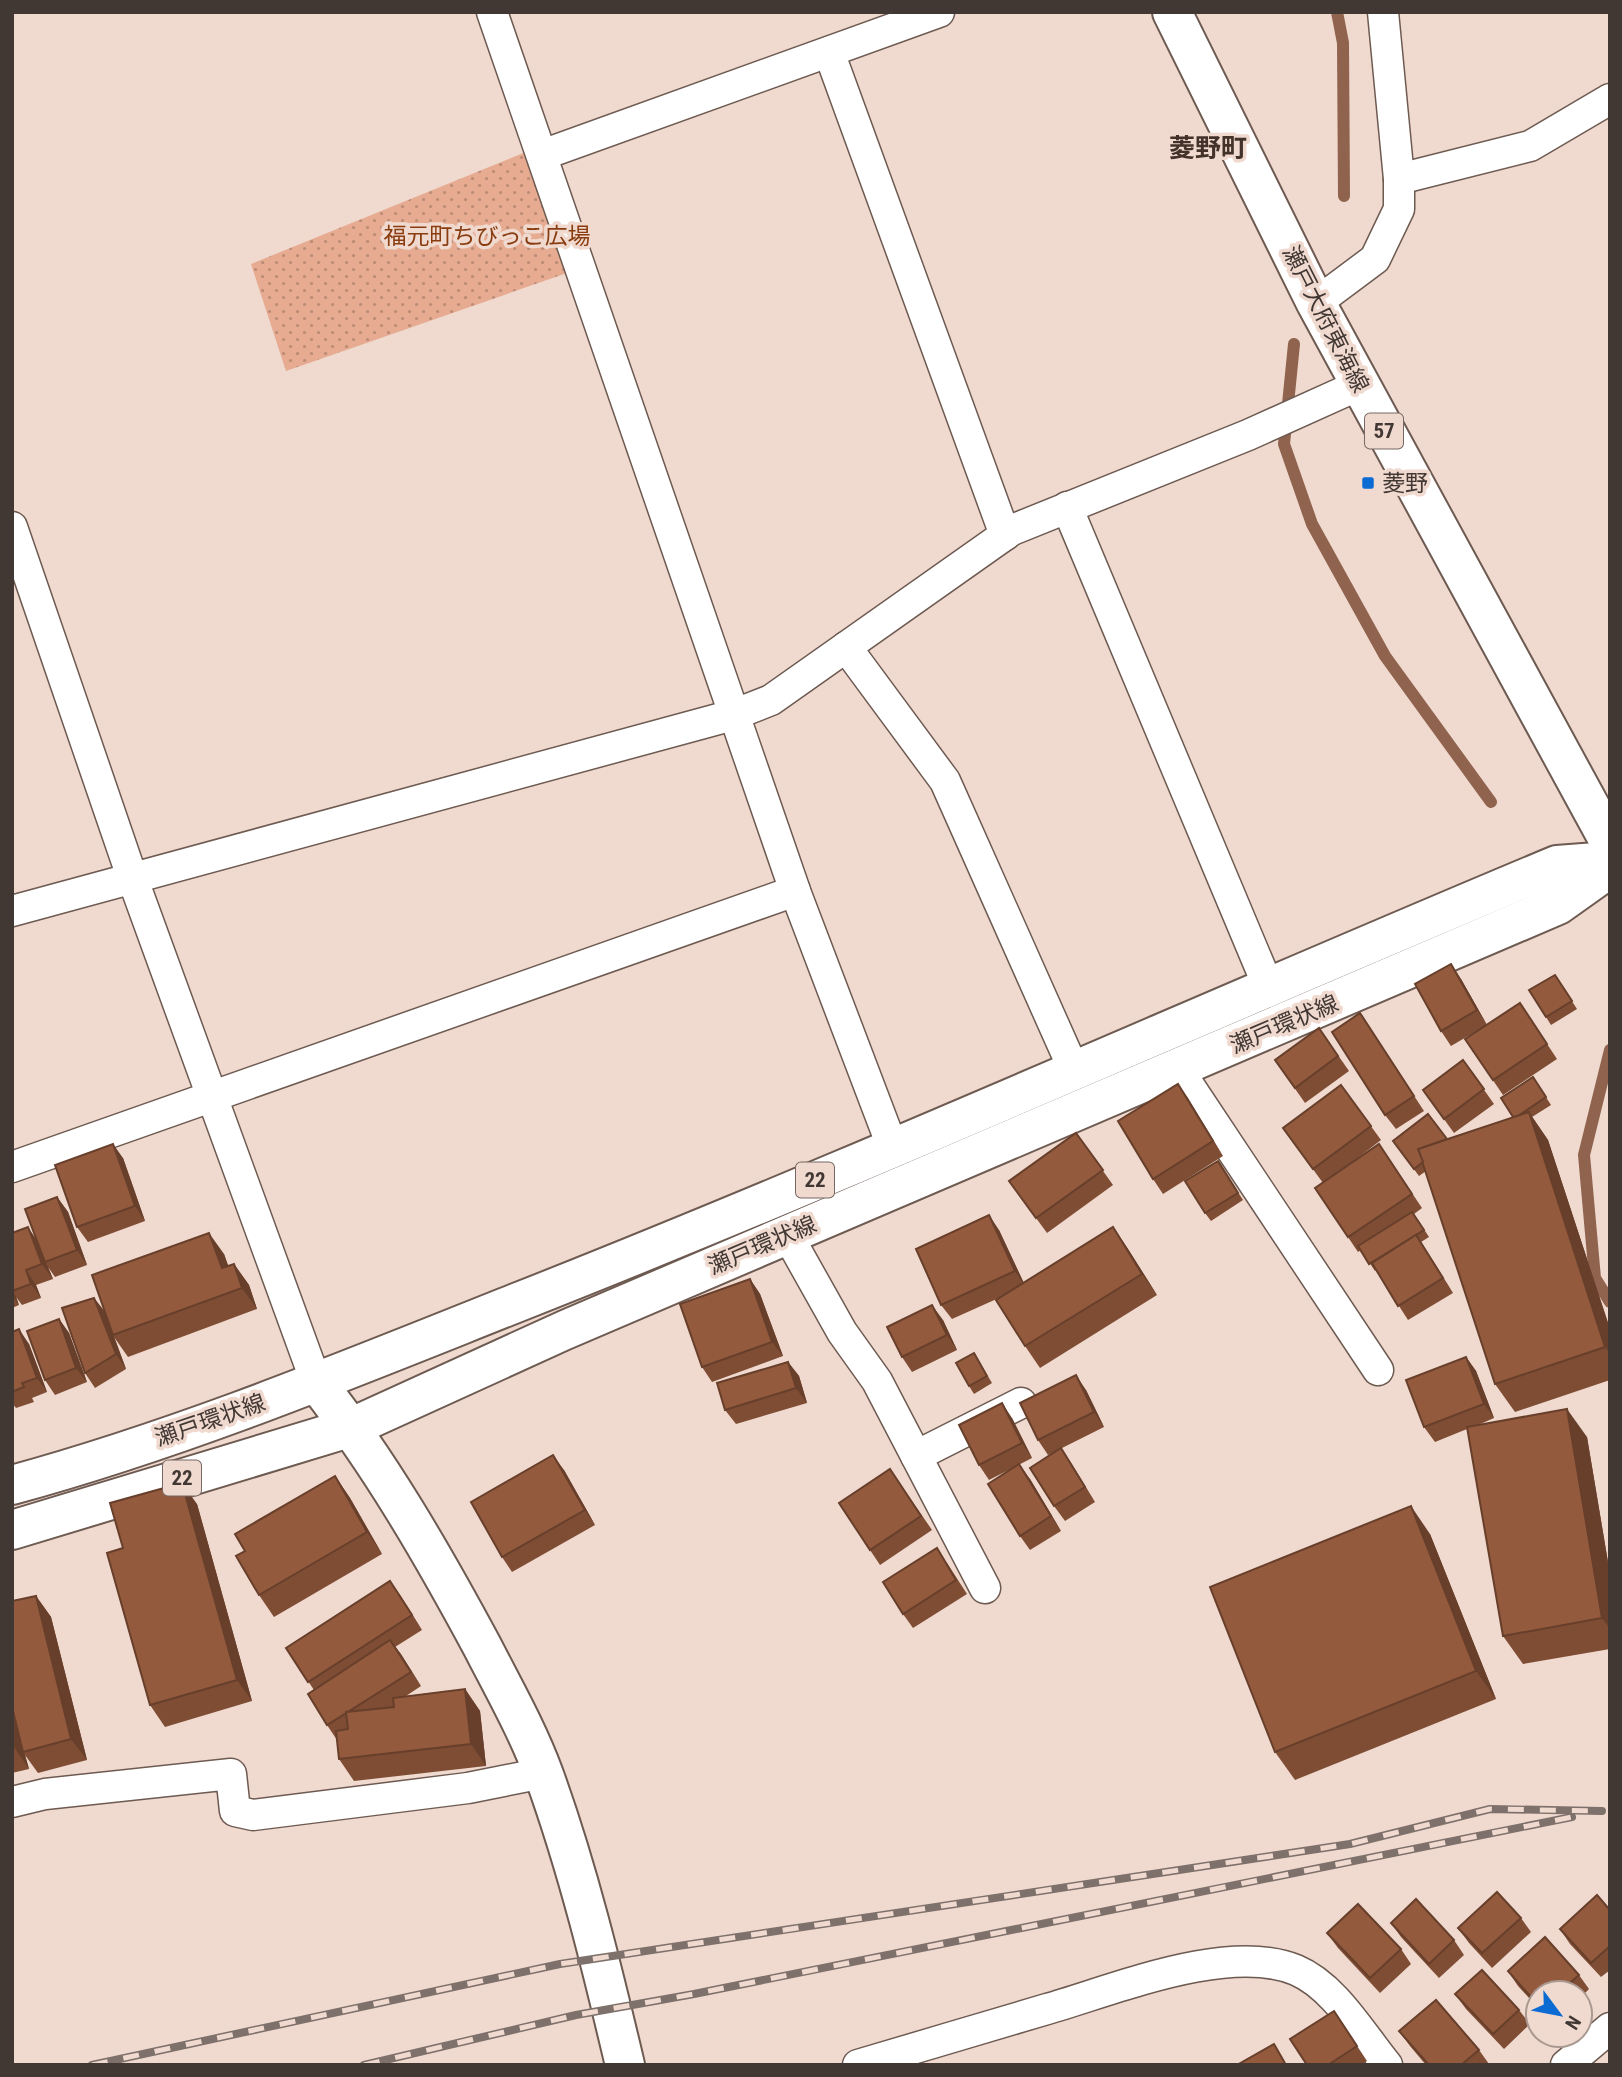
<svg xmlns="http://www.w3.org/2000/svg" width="1622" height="2077" font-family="'Roboto Condensed','Noto Sans JP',sans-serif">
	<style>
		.park { fill: url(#park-dots) }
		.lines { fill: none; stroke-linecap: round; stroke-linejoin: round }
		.stream { stroke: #8f634d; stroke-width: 12 }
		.street-casing { stroke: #6d5a51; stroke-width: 33 }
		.secondary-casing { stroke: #6d5a51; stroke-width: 42 }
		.primary-casing { stroke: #6d5a51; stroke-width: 42 }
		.street { stroke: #fff; stroke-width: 30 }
		.secondary { stroke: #fff; stroke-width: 38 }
		.primary { stroke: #fff; stroke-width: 38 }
		.rail-casing { stroke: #7e706a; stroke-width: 8 }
		.rail { stroke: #f0d9cf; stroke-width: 5; stroke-dasharray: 16; stroke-linecap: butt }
		.wall { fill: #7e4d34 }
		.shaded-wall { fill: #673f2b }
		.building { fill: #935a3d; stroke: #673f2b; stroke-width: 2 }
		.poi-dot { fill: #0c6ad3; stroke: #f0d9cf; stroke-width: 2.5 }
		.labels { text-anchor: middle; stroke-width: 7; stroke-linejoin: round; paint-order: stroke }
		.shield { fill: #f0d9cf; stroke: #766862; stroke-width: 2 }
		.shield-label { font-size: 21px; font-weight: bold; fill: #413834 }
		.park-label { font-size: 23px; fill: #883c0f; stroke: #f0d9cf }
		.street-label { font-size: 23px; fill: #413834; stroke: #f0d9cf }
		.poi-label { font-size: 23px; fill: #413834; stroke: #f0d9cf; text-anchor: start }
		.quarter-label { font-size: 26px; font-weight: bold; fill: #43322a; stroke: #f0d9cf }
	</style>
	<defs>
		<pattern id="park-dots" width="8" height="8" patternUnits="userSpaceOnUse" patternTransform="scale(1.75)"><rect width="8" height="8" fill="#e6ab90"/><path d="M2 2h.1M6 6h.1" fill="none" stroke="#bc8c76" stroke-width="1.8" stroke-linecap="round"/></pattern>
	</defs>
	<rect width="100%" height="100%" fill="#f0d9cf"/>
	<path class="park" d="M526,152L567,273L286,371L251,264Z"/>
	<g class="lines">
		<g class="stream">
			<path d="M1337,12L1343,43L1344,196"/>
			<path d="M1294,344L1284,444L1312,524L1385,656L1491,802"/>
			<path d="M1610,1050L1584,1155L1595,1278L1610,1302"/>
		</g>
		<g class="street-casing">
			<g id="street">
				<path d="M492,12L795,891L892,1146"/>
				<path d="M829,52L1005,535"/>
				<path d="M542,155L939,12"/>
				<path d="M1399,179L1530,146L1610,99"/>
				<path d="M1316,303L1375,259L1399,209V179L1383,12"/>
				<path d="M1067,507L1268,986"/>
				<path d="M12,527L132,877L316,1382"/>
				<path d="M846,647L945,781L1073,1068"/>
				<path d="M12,911L733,715L771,700L1012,530L1248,435L1359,385"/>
				<path d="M1178,1069L1378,1370"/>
				<path d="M12,1167L795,891"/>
				<path d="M787,1234L842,1332L877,1381L985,1588"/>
				<path d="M916,1456L1021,1403"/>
				<path d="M12,1802L45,1794L231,1774L235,1811L253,1815L468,1788L543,1773"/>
				<path d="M858,2065C921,2046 984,2028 1047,2009C1114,1990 1228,1942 1296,1970C1334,1986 1361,2033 1387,2065"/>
				<path d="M1566,2065L1610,2028"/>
			</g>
		</g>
		<g class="secondary-casing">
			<path id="secondary" d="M316,1382C380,1463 433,1555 482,1646C503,1687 528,1731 544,1775C578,1869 602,1968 625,2065"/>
		</g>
		<g class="primary-casing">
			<g id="primary">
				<path d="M1172,12L1316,303L1610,843"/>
				<path d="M12,1485C184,1438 350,1369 516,1303C866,1165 1209,1010 1557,865L1610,861"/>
				<path d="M12,1530L352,1427L565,1330L1558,905L1610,868"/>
			</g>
		</g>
		<use href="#street" class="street"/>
		<use href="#secondary" class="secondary"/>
		<use href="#primary" class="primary"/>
		<g class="rail-casing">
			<g id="rail">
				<path d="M92,2065L560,1964L1350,1844L1490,1809L1602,1811"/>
				<path d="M364,2065L576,2015L694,1994L1572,1817"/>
			</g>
		</g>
		<use href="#rail" class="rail"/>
	</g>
	<g class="wall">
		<path d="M1555,975L1577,1009L1551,1025L1546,1017Z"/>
		<path d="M1461,979L1487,1025L1520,1003L1557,1059L1503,1095L1465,1039L1485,1026L1451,1046L1441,1031Z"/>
		<path d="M1360,1013L1424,1111L1396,1129L1385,1115Z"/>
		<path d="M1319,1028L1349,1071L1305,1103L1275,1060Z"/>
		<path d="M1463,1060L1494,1104L1454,1133L1423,1090Z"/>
		<path d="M1533,1077L1551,1105L1532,1117L1548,1140L1610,1329V1380L1515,1412L1495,1384L1426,1171L1419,1176L1393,1141L1447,1139L1513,1117Z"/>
		<path d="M1178,1084L1223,1156L1163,1194L1153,1179Z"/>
		<path d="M1341,1085L1381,1140L1346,1167L1379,1144L1422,1208L1414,1214L1429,1237L1421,1242L1453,1293L1408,1320L1376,1270L1375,1271L1361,1250L1358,1252L1315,1188L1323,1183L1283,1128Z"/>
		<path d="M1076,1133L1113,1185L1047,1233L1009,1181Z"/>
		<path d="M123,1158L145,1221L88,1242L77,1227Z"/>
		<path d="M1218,1161L1243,1200L1211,1221L1205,1213Z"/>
		<path d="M57,1197L68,1212L87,1265L55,1277L48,1267L53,1279L36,1285L41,1298L22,1305L16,1297L19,1305L12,1308V1233L36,1238Z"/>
		<path d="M1113,1227L1128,1249L1157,1295L1040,1368L1025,1346L1001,1297L952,1319L941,1305L999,1230L1024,1283Z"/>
		<path d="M224,1254L228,1266L234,1264L249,1285L257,1309L128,1357L114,1337L126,1369L95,1388L85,1373L94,1298L105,1312Z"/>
		<path d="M750,1279L760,1294L783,1356L712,1382L702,1367Z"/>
		<path d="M59,1319L69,1333L87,1382L55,1395L45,1380Z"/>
		<path d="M943,1320L957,1350L912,1372L902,1357Z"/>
		<path d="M12,1332L29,1344L47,1392L32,1398L34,1402L16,1408L12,1403Z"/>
		<path d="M1466,1357L1476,1371L1494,1418L1478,1425L1587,1437L1610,1574V1649L1523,1664L1503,1636L1467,1429L1435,1442L1424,1427Z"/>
		<path d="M979,1361L992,1383L974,1394L969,1386Z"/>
		<path d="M788,1362L799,1376L807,1403L736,1424L725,1410Z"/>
		<path d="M1086,1390L1104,1427L1048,1455L1038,1440Z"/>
		<path d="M1012,1418L1032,1458L989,1480L979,1465Z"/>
		<path d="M1061,1448L1095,1502L1065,1521L1054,1506Z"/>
		<path d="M890,1469L932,1530L880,1565L870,1550Z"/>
		<path d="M564,1470L595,1525L512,1572L502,1557Z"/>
		<path d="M335,1476L350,1498L382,1554L274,1617L259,1595L245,1551Z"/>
		<path d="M1030,1479L1061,1531L1030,1550L1020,1536Z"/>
		<path d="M197,1504L252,1701L165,1727L150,1705L123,1548Z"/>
		<path d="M1430,1534L1496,1699L1295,1780L1275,1752Z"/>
		<path d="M947,1563L967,1594L913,1628L903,1614Z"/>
		<path d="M400,1595L422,1630L395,1647L421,1686L406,1696L465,1689L480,1711L486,1766L354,1781L339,1759L337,1740L327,1725L314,1690L286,1648Z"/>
		<path d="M36,1596L51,1617L87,1760L38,1773L25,1755L29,1769L12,1773V1601Z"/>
		<path d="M1610,1910V1970L1601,1977L1570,1944L1560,1929Z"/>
		<path d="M1521,1918L1531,1932L1492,1968L1469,1943L1458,1928Z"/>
		<path d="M1391,1923L1454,1940L1464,1955L1439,1978L1401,1937Z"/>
		<path d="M1327,1933L1401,1949L1411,1964L1380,1993L1338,1948Z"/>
		<path d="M1508,1971L1579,1975L1589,1989L1580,1998V1993H1538V2008L1518,1986Z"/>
		<path d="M1455,1994L1519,2010L1530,2024L1504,2049L1466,2009Z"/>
		<path d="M1334,2011L1367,2061L1361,2065H1307Z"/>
		<path d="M1399,2031L1479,2050L1489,2064L1426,2065L1410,2046Z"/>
	</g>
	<g class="shaded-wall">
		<path d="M1451,964L1461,979L1487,1025L1477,1010Z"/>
		<path d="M1178,1084L1188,1098L1223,1156L1213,1141Z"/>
		<path d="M1529,1112L1548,1140L1610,1329V1354L1605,1347Z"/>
		<path d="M113,1144L123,1158L145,1221L135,1206Z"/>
		<path d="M57,1197L68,1212L87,1265L77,1250Z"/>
		<path d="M989,1215L999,1230L1025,1286L1015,1271Z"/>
		<path d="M28,1227L38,1242L45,1262L48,1267L53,1279L42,1264Z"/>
		<path d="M1113,1227L1128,1249L1157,1295L1142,1274Z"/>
		<path d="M209,1233L224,1254L237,1290L222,1268Z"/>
		<path d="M1416,1235L1426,1250L1453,1293L1443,1278Z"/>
		<path d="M234,1264L249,1285L257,1309L242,1288Z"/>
		<path d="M26,1270L36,1285L41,1298L31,1284Z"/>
		<path d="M750,1279L760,1294L783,1356L772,1342Z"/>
		<path d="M12,1291L16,1297L19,1305L12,1295Z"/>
		<path d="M94,1298L105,1312L126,1369L116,1354Z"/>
		<path d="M932,1305L943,1320L957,1350L947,1335Z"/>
		<path d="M59,1319L69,1333L87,1382L76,1368Z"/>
		<path d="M19,1329L29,1344L47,1392L37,1378Z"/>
		<path d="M1466,1357L1476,1371L1494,1418L1484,1404Z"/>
		<path d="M788,1362L799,1376L807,1403L796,1388Z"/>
		<path d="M1076,1375L1086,1390L1104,1427L1094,1412Z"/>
		<path d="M1002,1403L1012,1418L1032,1458L1022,1443Z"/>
		<path d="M1567,1409L1587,1437L1610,1574V1629L1602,1618Z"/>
		<path d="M1061,1448L1071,1463L1095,1502L1085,1487Z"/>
		<path d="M553,1455L564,1470L595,1525L585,1510Z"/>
		<path d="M1019,1464L1030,1479L1061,1531L1051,1516Z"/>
		<path d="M335,1476L350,1498L382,1554L367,1532Z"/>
		<path d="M182,1483L197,1504L252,1701L237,1680Z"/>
		<path d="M1411,1506L1430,1534L1496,1699L1476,1671Z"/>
		<path d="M390,1581L400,1595L422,1630L412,1615Z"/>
		<path d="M36,1596L51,1617L87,1760L71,1739Z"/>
		<path d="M390,1640L401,1654L421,1686L411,1672Z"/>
		<path d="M465,1689L480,1711L486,1766L471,1744Z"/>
		<path d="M12,1701L23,1752L25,1755L29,1769L14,1747L12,1741Z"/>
	</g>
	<g class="building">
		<path d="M1451,964L1477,1010L1441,1031L1415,984Z"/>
		<path d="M1555,975L1572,1001L1546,1017L1529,990Z"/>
		<path d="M1520,1003L1547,1044L1493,1080L1465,1039Z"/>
		<path d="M1360,1013L1414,1096L1385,1115L1332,1032Z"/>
		<path d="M1319,1028L1338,1056L1295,1088L1275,1060Z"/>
		<path d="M1463,1060L1484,1089L1444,1119L1423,1090Z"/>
		<path d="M1533,1077L1546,1097L1518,1116L1513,1117L1501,1098Z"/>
		<path d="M1178,1084L1213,1141L1153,1179L1118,1121Z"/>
		<path d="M1341,1085L1371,1126L1313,1169L1283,1128Z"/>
		<path d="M1529,1112L1605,1347L1495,1384L1418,1149Z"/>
		<path d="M1428,1114L1447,1139L1418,1149L1423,1162L1414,1169L1393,1141Z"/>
		<path d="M1076,1133L1103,1170L1036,1218L1009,1181Z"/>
		<path d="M113,1144L135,1206L77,1227L55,1165Z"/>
		<path d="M1379,1144L1412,1194L1348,1237L1315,1188Z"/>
		<path d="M1218,1161L1238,1193L1205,1213L1185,1181Z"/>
		<path d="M57,1197L77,1250L45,1262L25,1209Z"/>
		<path d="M1412,1212L1424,1230L1369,1264L1358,1246Z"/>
		<path d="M989,1215L1015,1271L941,1305L916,1249Z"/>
		<path d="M28,1227L42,1264L26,1270L31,1284L12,1291V1233Z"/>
		<path d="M1113,1227L1142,1274L1025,1346L996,1300Z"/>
		<path d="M209,1233L222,1268L234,1264L242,1288L113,1335L92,1275Z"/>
		<path d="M1416,1235L1443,1278L1398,1306L1372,1263Z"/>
		<path d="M750,1279L772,1342L702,1367L680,1304Z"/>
		<path d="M94,1298L116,1354L85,1373L62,1308Z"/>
		<path d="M932,1305L947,1335L902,1357L887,1327Z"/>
		<path d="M59,1319L76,1368L45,1380L27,1331Z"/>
		<path d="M19,1329L37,1378L22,1383L24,1387L12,1392V1332Z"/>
		<path d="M974,1353L987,1376L969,1386L956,1363Z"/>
		<path d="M1466,1357L1484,1404L1424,1427L1406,1380Z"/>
		<path d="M788,1362L796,1388L725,1410L717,1383Z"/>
		<path d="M1076,1375L1094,1412L1038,1440L1020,1403Z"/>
		<path d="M1002,1403L1022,1443L979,1465L959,1425Z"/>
		<path d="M1567,1409L1602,1618L1503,1636L1467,1427Z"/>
		<path d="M1061,1448L1085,1487L1054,1506L1030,1468Z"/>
		<path d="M553,1455L585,1510L502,1557L471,1502Z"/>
		<path d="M1019,1464L1051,1516L1020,1536L988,1484Z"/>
		<path d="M890,1469L921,1516L870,1550L839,1503Z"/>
		<path d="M335,1476L367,1532L259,1595L236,1556L245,1551L235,1534Z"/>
		<path d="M182,1483L237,1680L150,1705L107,1553L123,1548L110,1503Z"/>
		<path d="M1411,1506L1476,1671L1275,1752L1210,1587Z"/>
		<path d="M937,1548L956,1580L903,1614L883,1582Z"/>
		<path d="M390,1581L412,1615L308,1682L286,1648Z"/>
		<path d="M36,1596L71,1739L23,1752L12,1707V1601Z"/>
		<path d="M390,1640L411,1672L327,1725L308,1694Z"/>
		<path d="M465,1689L471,1744L339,1759L336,1731L348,1729L346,1712L394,1707L393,1698Z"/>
		<path d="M1497,1892L1521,1918L1482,1953L1458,1928Z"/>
		<path d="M1597,1895L1610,1910V1946L1591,1963L1560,1929Z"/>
		<path d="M1416,1899L1454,1940L1429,1964L1391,1923Z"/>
		<path d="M1358,1904L1401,1949L1370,1978L1327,1933Z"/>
		<path d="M1545,1937L1579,1975L1559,1993H1538V2005L1508,1971Z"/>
		<path d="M1482,1970L1519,2010L1493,2034L1455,1994Z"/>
		<path d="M1436,2000L1479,2050L1461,2065H1429L1399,2031Z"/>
		<path d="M1334,2011L1357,2046L1328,2065H1307L1290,2039Z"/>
		<path d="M1274,2044L1286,2065H1237Z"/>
	</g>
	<rect class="poi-dot" x="1361" y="476" width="14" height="14" rx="3.5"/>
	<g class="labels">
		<g class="shield">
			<rect x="1365" y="413.5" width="38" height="35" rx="5"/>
			<rect x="796" y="1162.5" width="38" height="35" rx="5"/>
			<rect x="163" y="1460.5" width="38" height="35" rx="5"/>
		</g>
		<g class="shield-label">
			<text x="1384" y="438">57</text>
			<text x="815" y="1187">22</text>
			<text x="182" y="1485">22</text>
		</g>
		<g class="park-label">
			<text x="487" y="244">福元町ちびっこ広場</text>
		</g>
		<g class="street-label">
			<text transform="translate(1326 319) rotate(63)" y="8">瀬戸大府東海線</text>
			<text transform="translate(1284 1024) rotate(-23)" y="8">瀬戸環状線</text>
			<text transform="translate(762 1245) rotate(-23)" y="8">瀬戸環状線</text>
			<text transform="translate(210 1420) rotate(-19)" y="8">瀬戸環状線</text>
		</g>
		<g class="poi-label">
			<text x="1382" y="491">菱野</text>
		</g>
		<g class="quarter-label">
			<text x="1208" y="157">菱野町</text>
		</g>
	</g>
	<rect width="1622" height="2077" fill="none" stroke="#413834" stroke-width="28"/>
	<g transform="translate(1559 2014) rotate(122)"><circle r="33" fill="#f0d9cf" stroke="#aa9991" stroke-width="2"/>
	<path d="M0-5L12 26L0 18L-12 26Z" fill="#0c6ad3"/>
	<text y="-10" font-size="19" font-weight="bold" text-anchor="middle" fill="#413834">N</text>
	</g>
</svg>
